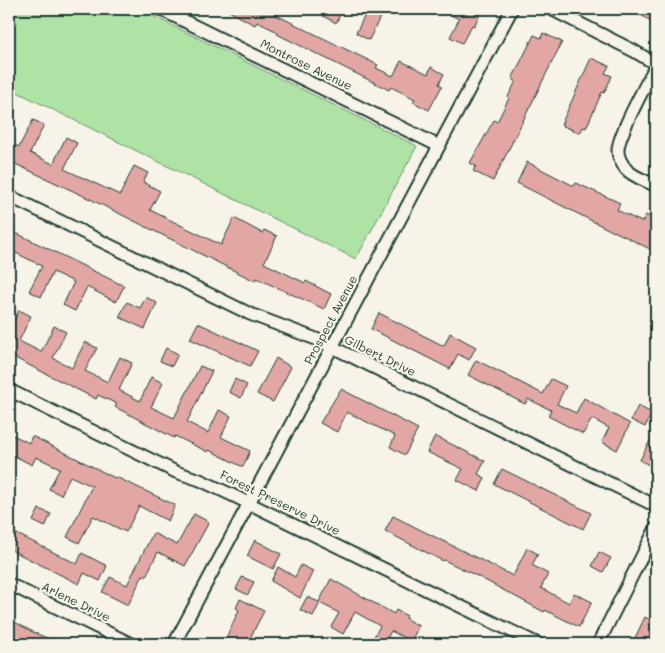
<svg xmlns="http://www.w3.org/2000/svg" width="665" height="653" font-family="Mali,sans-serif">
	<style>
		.green { fill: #afe3a5; stroke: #67906c }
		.building { fill: #e2a7a5; stroke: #1f3d34 }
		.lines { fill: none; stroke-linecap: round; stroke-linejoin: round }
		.street-casing { stroke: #1f3d34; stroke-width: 15 }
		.street { stroke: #f7f3e8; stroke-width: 11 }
		.labels { text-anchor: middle; stroke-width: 4.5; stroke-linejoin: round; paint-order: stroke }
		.street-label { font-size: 12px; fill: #1f3d34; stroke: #f7f3e8 }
	</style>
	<rect width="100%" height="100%" fill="#f7f3e8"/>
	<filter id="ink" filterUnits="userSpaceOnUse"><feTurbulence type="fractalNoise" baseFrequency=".02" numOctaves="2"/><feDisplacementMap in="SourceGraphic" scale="10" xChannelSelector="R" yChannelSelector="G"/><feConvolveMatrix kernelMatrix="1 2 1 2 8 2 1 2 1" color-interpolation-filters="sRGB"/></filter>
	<g filter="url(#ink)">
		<path class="green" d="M9,9H139L417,146L356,259L9,88Z"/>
		<g class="building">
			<path d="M225,9H280L276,15L378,65L376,68L393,76L401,61L428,74L431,67L444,74L439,84L442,86L429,110L413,102L415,99L391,87L389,90L277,34L278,32L257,22L255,25Z"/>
			<path d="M327,9H343L336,23L323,16Z"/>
			<path d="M368,9H384L369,40L356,33Z"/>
			<path d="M439,9H483L474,26L472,25L462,43L450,37L459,19Z"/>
			<path d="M631,9H656L649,20Z"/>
			<path d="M543,33L562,42L493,181L473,171L476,166L470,163L494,120L497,122L509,98L508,97L516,81L512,79L534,35L541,38Z"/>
			<path d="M591,58L609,66L605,73L612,76L604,93L602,92L586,128L583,127L580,133L561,125Z"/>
			<path d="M33,120L44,125L30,153L53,164L66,137L77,143L64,169L120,195L134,166L148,173L143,182L160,191L150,210L221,245L234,218L262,233L264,230L277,236L264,263L305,283L306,281L331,294L324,309L256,278L255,281L88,198L9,161V142L19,147Z"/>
			<path d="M527,162L574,186L576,183L620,203L617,210L635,219L642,222L646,215L656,220V252L614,231V232L517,183Z"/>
			<path d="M12,231L124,286L116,302L87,287L75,311L63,305L74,282L53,272L41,297L29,291L42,266L16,253L9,268V238Z"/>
			<path d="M146,297L157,303L145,329L119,317L127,302L140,308Z"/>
			<path d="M19,310L31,316L19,341L41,352L54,326L66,332L53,358L72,368L85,342L97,348L85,371L108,382L120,357L132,363L119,390L140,401L151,377L163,383L151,407L174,418L200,366L212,371L187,422L208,433L219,410L231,416L221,437L250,451L243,467L209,450L208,452L175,436L174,438L115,407L117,404L98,395L96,399L11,356L9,360V331Z"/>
			<path d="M379,313L444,346L450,333L476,347L469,360L458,354L450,369L371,329Z"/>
			<path d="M198,323L258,351L250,366L190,339Z"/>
			<path d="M166,348L178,354L172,366L160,361Z"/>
			<path d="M276,358L291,367L273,402L257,394Z"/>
			<path d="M476,360L543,394L551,379L566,386L557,404L576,413L584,398L630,424L617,450L602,442L609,428L592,419L583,434L548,416L551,410L528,399L525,404L468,375Z"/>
			<path d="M235,379L247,385L241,398L229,392Z"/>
			<path d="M341,389L418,429L405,455L390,447L395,436L347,412L337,432L320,423Z"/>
			<path d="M638,406L652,413L645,427L631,420Z"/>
			<path d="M656,429V469L640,460Z"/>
			<path d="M13,435L29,443L32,436L115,478L116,477L175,505L168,521L139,506L126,532L93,516L79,543L67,537L92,486L70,476L61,495L49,489L60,468L36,457L32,465L9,453V444Z"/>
			<path d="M435,436L485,461L478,474L485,478L479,491L457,480L463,469L427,452Z"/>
			<path d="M502,469L591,513L583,529L494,484Z"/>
			<path d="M39,509L51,514L45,527L33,521Z"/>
			<path d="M194,514L209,522L185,566L158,552L146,576L143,575L128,605L102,592L110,577L127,585L153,533L177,545Z"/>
			<path d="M393,516L513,576L527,548L538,554L532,565L548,574L541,588L569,603L574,593L592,602L579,627L545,610L544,612L479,577L444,560L443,561L385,531Z"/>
			<path d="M9,530L77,564L82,553L107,566L100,581L84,573L79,584L9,549Z"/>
			<path d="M255,540L281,554L273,569L247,556Z"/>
			<path d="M599,552L611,558L603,572L592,566Z"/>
			<path d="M301,565L313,571L300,598L271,581L278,567L295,577Z"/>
			<path d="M242,577L254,582L248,595L236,589Z"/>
			<path d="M331,579L394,614L396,610L407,616L406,619L419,626L411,641L391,631L384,644H370L380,626L355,612L343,634L331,627L339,613L320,603L313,616L300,610L307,597L319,602Z"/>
			<path d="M240,599L264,611L247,644H223L239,610L236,608Z"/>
			<path d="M645,617L656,623V633L651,644H632Z"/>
			<path d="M9,619L33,632L60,644H20L9,639Z"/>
		</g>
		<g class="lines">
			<g class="street-casing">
				<g id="street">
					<path d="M160,9L439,146"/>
					<path d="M551,9L634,51L656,64"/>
					<path d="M656,65C648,81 617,136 618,151C618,157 622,164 626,169C633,177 647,181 656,186"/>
					<path d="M9,196L250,314L316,339L656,506"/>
					<path d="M9,390L176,472L200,480L234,496L538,644"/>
					<path d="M9,584L131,644"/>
					<path d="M174,644L512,9"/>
					<path d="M598,644L656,528"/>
				</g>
			</g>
			<use href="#street" class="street"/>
		</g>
	</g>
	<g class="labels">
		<g class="street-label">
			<text transform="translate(306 65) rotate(26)" y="4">Montrose Avenue</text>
			<text transform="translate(331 320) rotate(-62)" y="4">Prospect Avenue</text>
			<text transform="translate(380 356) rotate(26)" y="4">Gilbert Drive</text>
			<text transform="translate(280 503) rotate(26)" y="4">Forest Preserve Drive</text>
			<text transform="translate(76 602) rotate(26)" y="4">Arlene Drive</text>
		</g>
	</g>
	<rect width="665" height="653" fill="none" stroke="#f7f3e8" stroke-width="30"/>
	<rect x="15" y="15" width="635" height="623" fill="none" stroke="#1f3d34" stroke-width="2" filter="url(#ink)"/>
</svg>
